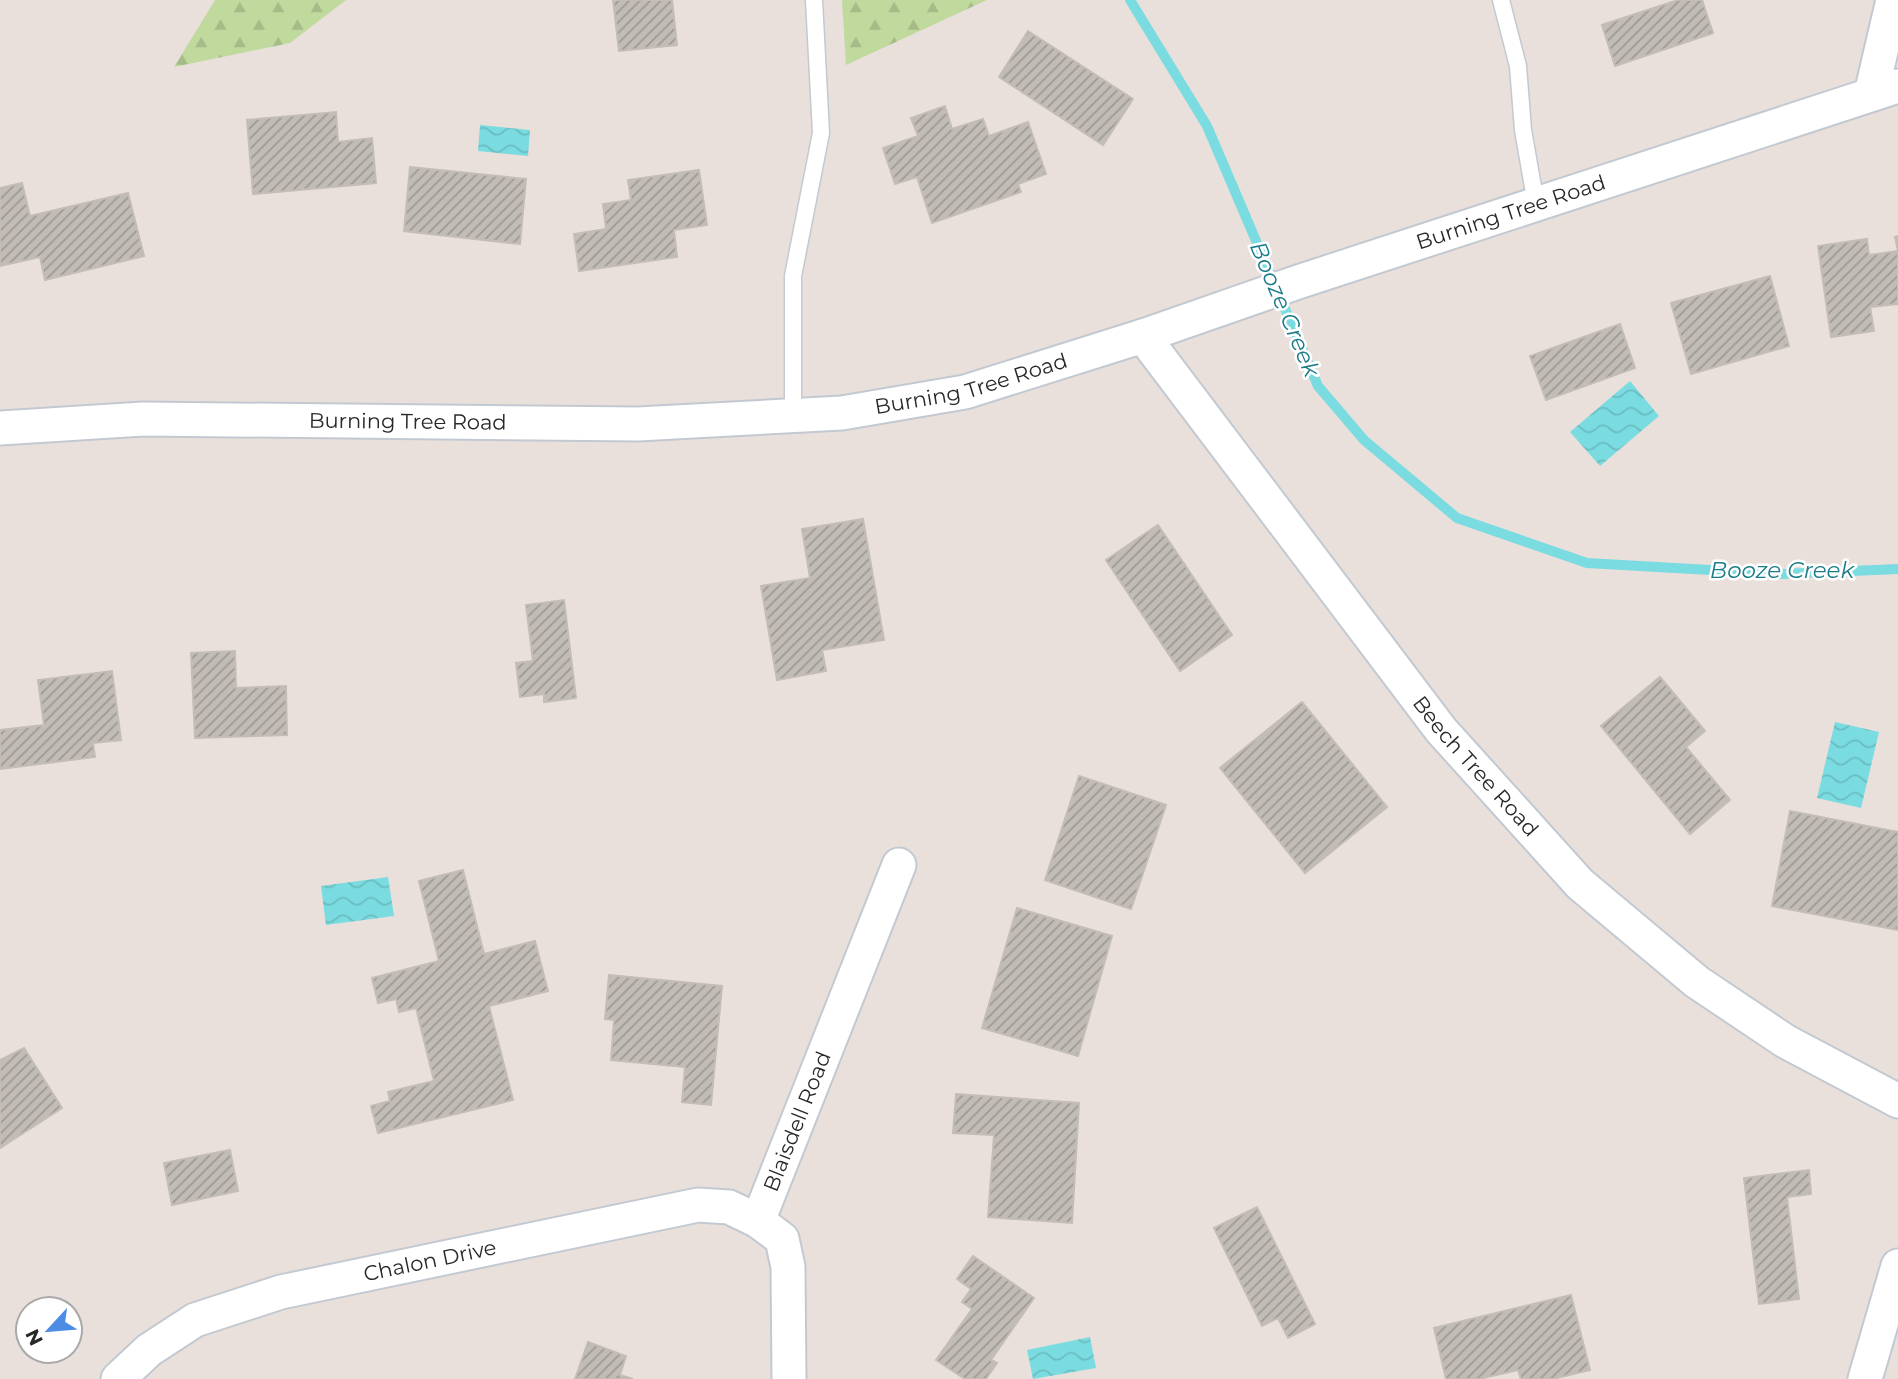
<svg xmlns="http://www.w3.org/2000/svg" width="1898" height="1379" font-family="Montserrat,sans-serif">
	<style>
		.forest { fill: url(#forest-firs) }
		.water { fill: url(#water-waves) }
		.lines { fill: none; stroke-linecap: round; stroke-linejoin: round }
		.stream { stroke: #7adce0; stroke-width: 10 }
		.building { fill: url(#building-hatch); stroke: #c4bcb6; stroke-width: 2 }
		.service-casing { stroke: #c3c9d1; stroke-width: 19 }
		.minor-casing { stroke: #c3c9d1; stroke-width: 37 }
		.service { stroke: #fff; stroke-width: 16 }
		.minor { stroke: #fff; stroke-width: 33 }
		.labels { text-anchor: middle; stroke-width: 5; stroke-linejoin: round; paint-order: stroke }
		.street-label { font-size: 21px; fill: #282828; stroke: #fff }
		.water-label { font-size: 23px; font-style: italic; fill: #1c7c89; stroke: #fff }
	</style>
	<defs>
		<pattern id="forest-firs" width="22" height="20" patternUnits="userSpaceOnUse" patternTransform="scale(1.75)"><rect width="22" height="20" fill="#c0da9e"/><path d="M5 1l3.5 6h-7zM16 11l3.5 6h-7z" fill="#a5bb88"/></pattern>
		<pattern id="water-waves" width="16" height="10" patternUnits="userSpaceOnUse" patternTransform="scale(1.75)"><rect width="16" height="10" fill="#7adce0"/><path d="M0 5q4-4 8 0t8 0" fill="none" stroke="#6abdc0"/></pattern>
		<pattern id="building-hatch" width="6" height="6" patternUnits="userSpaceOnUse" patternTransform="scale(1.75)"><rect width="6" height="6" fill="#c2bcb7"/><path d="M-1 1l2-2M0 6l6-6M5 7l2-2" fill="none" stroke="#9e9995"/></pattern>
	</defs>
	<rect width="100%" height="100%" fill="#e9e0dc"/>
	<g class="forest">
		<path d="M215,0H346L290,43L174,67Z"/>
		<path d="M842,0H987L846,65Z"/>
	</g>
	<g class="water">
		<path d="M480,125L530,130L528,156L478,151Z"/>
		<path d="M1630,381L1659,416L1600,466L1570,432Z"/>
		<path d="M1835,722L1879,732L1861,808L1817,798Z"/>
		<path d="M388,877L394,916L326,925L321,886Z"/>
		<path d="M1090,1337L1096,1368L1033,1379L1027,1350Z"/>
	</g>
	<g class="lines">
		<path class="stream" d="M1130,0L1207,126L1318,386L1364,440L1457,518L1587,563L1781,574L1898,569"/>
	</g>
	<g class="building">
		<path d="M613,0H672L677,45L619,51Z"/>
		<path d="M1678,0H1702L1713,33L1615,66L1602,25Z"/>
		<path d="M1028,31L1133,99L1103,145L999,77Z"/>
		<path d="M945,106L952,129L983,119L989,136L1028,122L1046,174L1018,184L1021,192L932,223L917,177L895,184L883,148L918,136L911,118Z"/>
		<path d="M336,112L338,142L372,138L376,183L253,194L247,120Z"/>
		<path d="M410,167L526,179L520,244L404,231Z"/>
		<path d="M699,170L707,225L674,230L677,257L579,271L574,234L606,229L603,204L631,200L628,180Z"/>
		<path d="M22,183L30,216L128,193L144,256L45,280L40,257L0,266V188Z"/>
		<path d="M1898,236V304L1870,307L1874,331L1831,337L1818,246L1867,239L1869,255L1898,251L1895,237Z"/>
		<path d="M1770,276L1789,346L1691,374L1671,303Z"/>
		<path d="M1620,324L1635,368L1546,400L1530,356Z"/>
		<path d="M863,519L884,640L822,650L826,671L777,680L761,586L810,578L802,529Z"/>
		<path d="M1158,525L1232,635L1180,671L1106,560Z"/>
		<path d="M564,600L576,698L544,702V694L520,697L516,663L533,661L526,605Z"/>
		<path d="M235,651L236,688L286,686L287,735L195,738L191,653Z"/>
		<path d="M112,671L121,740L93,743L95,757L0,769V730L44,725L38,680Z"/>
		<path d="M1660,677L1705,731L1686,747L1730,800L1690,834L1601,726Z"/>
		<path d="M1302,702L1387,807L1305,873L1220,768Z"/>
		<path d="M1079,776L1166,805L1131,909L1045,880Z"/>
		<path d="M1790,811L1898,832V930L1772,906Z"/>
		<path d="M463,870L484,954L535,941L548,991L489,1006L513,1100L378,1133L371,1106L390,1101L388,1092L434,1081L416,1008L399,1012L396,999L378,1003L372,978L439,961L419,881Z"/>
		<path d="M1017,908L1112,936L1078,1056L982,1028Z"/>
		<path d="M609,975L722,986L711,1105L682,1102L685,1067L611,1060L614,1020L605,1019Z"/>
		<path d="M24,1048L62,1108L0,1148V1060Z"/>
		<path d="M956,1094L1079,1103L1072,1223L988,1217L994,1135L953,1133Z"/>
		<path d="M230,1150L238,1191L172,1205L164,1163Z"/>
		<path d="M1809,1170L1811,1194L1787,1197L1799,1299L1759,1304L1744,1178Z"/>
		<path d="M1257,1207L1315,1324L1288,1338L1278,1318L1262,1326L1214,1228Z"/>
		<path d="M973,1256L1034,1298L991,1360L997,1363L986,1379H965L936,1360L972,1309L962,1302L971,1289L957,1279Z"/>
		<path d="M1571,1295L1590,1370L1553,1379H1521L1518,1370L1479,1379H1446L1434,1328Z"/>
		<path d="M588,1342L626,1356L620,1375L633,1379H575Z"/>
	</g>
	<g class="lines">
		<g class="service-casing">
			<g id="service">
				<path d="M1501,0L1518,66L1523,130L1536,204"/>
				<path d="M793,415V276L821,133L814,0"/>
			</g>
		</g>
		<g class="minor-casing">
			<g id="minor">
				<path d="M1871,94L1893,0"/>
				<path id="s1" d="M1143,336L1441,730L1580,884L1697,982L1785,1041L1898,1101"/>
				<path id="s2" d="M0,428L143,419L638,424L842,413L965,392L1143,336L1298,282L1898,86"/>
				<path id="s3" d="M758,1221L899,865"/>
				<path id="s4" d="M118,1379L149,1350L195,1320L281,1292L698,1205L729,1207L758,1221L782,1239L788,1267L789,1379"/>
				<path d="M1865,1379L1898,1266"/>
			</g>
		</g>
		<use href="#service" class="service"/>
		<use href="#minor" class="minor"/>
	</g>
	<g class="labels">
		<g class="street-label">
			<text dy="7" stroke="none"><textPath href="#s2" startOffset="1542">Burning Tree Road</textPath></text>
			<text dy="7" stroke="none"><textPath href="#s2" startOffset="975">Burning Tree Road</textPath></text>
			<text dy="7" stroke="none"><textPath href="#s2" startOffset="408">Burning Tree Road</textPath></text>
			<text dy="7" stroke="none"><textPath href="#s1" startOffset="544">Beech Tree Road</textPath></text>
			<text dy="7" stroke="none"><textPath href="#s3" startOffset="107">Blaisdell Road</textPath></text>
			<text dy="7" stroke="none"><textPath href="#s4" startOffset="340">Chalon Drive</textPath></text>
		</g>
		<g class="water-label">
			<text transform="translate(1285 309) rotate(67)" y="8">Booze Creek</text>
			<text x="1782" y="578">Booze Creek</text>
		</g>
	</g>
	<g transform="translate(49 1330) rotate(244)"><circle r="33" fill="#ffffff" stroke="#a9a9a9" stroke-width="2"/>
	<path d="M0-5L12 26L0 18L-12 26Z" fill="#4d8ce5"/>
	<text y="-10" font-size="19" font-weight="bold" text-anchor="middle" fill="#282828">N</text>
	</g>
</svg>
